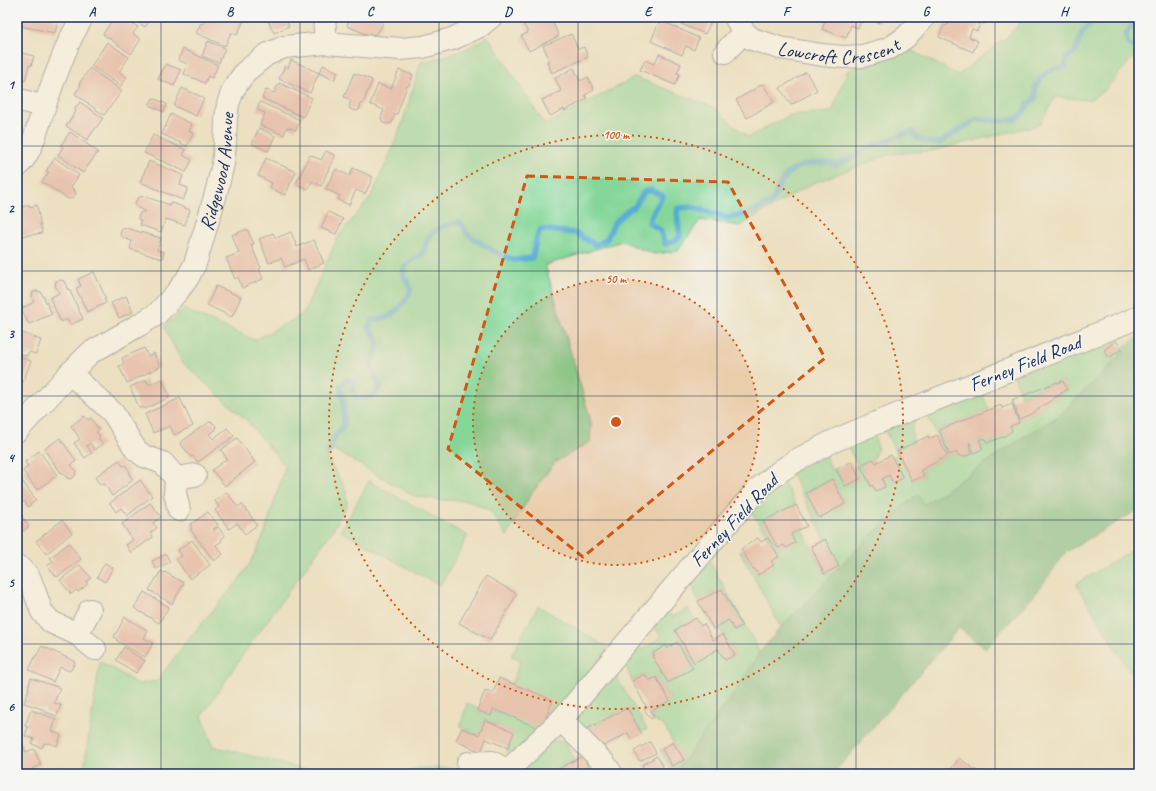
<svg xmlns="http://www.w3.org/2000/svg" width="1156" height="791" font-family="Caveat,sans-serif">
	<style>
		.green { fill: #85d799; stroke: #50837c; fill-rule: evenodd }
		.forest { fill: #6cb881; stroke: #447470 }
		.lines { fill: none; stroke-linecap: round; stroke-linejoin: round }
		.stream { stroke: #57abd3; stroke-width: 5.5 }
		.building { fill: #e3a399 }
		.minor-casing { stroke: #646d81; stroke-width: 24 }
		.minor { stroke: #fff; stroke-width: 22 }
		.marked { fill: none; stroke: #d45514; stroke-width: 3; stroke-dasharray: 8 5; stroke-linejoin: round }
		.grid { fill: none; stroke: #1b2f5e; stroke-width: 1; stroke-opacity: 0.55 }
		.ring { fill: none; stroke: #d45514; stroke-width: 2; stroke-dasharray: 2 4 }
		.labels { text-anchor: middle; stroke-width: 3; stroke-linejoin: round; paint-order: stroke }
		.street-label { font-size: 20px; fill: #1b2f5e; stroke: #f6f6f2 }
		.centre { fill: #d45514; stroke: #f6f6f2; stroke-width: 2 }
		.ring-label { font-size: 12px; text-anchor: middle; font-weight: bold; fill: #d45514; stroke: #f6f6f2; stroke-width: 3; stroke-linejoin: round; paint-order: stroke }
		.neatline { fill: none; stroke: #1b2f5e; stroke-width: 1.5 }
		.grid-label { font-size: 13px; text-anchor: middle; font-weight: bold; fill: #1b2f5e }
	</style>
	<rect width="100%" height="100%" fill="#f6f6f2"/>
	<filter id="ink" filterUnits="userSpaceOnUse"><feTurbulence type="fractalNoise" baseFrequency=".025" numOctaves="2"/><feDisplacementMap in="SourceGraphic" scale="8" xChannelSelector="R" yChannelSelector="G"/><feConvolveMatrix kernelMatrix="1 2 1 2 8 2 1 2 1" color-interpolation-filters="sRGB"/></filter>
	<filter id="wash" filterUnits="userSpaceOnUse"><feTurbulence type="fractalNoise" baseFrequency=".012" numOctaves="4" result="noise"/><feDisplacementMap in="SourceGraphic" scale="16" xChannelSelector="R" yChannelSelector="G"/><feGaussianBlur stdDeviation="0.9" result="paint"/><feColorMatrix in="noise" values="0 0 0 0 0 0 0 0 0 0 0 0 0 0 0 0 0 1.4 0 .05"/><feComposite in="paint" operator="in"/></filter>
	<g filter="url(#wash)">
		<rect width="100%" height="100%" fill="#ece0c1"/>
		<g class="green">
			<path d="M1025,17H1139V53L1136,54L1105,90L1089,100L1055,97L1039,125L931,151L891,154L811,184L740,226L700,220L678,251L654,254L622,241L545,265L591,422L590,442L555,462L531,494L507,536L490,511L470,501L439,500L414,496L334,450L327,457L346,490L347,504L331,533L244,653L202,716L213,746L314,772L333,774H83L100,661L138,684L157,681L189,638L235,585L251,562L265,532L285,466L247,421L181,361L164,327L183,309L255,340L303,314L338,237L371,197L390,154L402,124L421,62L440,58L466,49L488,36L545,125L635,77L713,107L748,137L790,115L832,112L847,71L909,49L958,75L1008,36Z"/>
			<path d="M1131,328L1133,332L1116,341L1104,350L1110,358L1136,337L1137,339L1060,415L1022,438L924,505L917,495L781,627L740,552L742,551L753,569L754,568L758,575L774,565L771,561L768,538L749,508L781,480L785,484L796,505L763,521L778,548L784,545L791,534L802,528L824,574L839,566L791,473L825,455L832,471L836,469L845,486L860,479L854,468L858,466L847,445L873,433L878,447L873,459L860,466L871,486L872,485L876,491L885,487L882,479L889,475L893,483L903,478L892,457L897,454L884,429L914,417L915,420L912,429L913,444L897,451L913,481L924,476L921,470L947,456L926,413L981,390L989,410L939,430L949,455L957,452L958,455L963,457L972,454L969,447L970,446L969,443H970L975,453L983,449L979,440L985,438L988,443L1004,436L1011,431L1010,426L1019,423L1011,400H1012L1019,419L1029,415L1061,395V393L1067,390L1063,381L1057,383L1056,382L1021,396L1014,376ZM832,479L845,504L819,518L806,493Z"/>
			<path d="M369,481L468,536L440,586L341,531Z"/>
			<path d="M1139,546V686L1076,584Z"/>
			<path d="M707,556L760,652L739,686L674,774L660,749H662L672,766L683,760L664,726L651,719L654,717L651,711L670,700L656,677L649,681L645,674L632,681L622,657L636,641L642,650L661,637L651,623L665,605L672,617L688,608L694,619L675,630L694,663L718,649L725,660L735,655L718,626L729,620L734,630L742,626L722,589L698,601L689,576ZM677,642L693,668L668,683L653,653L666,646L667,648Z"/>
			<path d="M538,606L609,648L541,729L516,752H506L514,732L485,720L479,735L460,727L467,703L478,708V711L490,715L493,709L500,712L521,660L511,656Z"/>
			<path d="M612,669L647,729L641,732L627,708L583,731L578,719L582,706Z"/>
			<path d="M556,740L566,744L574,760L549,774H513L548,743Z"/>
			<path d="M417,768H485L493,771L491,774H405Z"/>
		</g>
		<path class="forest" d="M1139,337V508L1136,511L1066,552L1037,592L985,649L959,628L833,774H674L739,686L760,652L781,627L805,604L839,567L886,521L918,494L924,505L1022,438L1060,415Z"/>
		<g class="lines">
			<g class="stream">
				<path d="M1136,17L1126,35L1128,44L1136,47L1139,46"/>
				<path d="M329,452L334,438L344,425V417L343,400L340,386L348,379L354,381L353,390L356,398C369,400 372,398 380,387C379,380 370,372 371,364C372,361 375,358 375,356C380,343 377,337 368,328L372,320C378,319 385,319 390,316C395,313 411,296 410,290C410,281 400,278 405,267C409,260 418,259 422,254C426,249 425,241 429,237C435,228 449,224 459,222L464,227L467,234L499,254L514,260L532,258C535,248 535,237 541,229L575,233L596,245L607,239L614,223L627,211L635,206L644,192L651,190L663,196L651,216L649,223L660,230L665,244L673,242L680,236L677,214L678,208L692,207L728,218L750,213L772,202C781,177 790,164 818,163C825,163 831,162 836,165L853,158L866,149L877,144L910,132H913L916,138L932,143H940L953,134L977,119L1005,121L1016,119L1023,113L1029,103L1034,100L1036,96L1035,87C1046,73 1047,69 1065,67L1067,57L1075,52L1082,32L1093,22L1103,17"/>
			</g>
		</g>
		<g id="blocks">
			<g class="building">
				<path d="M22,17H53V20L58,21L55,33L21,26Z"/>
				<path d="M110,17H124L138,27L133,34L141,39L131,54L103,34L112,20L109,18Z"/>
				<path d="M131,17H152L145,27Z"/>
				<path d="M207,17H238L244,20L237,35L231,33L225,46L196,33L201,23L204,24Z"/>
				<path d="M266,17H285L289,26L274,33Z"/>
				<path d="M351,17H379L381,18L383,23L379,31L373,35L370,33L369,35L347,26Z"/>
				<path d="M525,17H550L559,36L529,51L521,36L528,33L521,19Z"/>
				<path d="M683,17H705L712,20L705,34L681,24Z"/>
				<path d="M827,17H858L862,19L858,28L851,25L846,38L822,29Z"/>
				<path d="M866,17H881L879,23Z"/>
				<path d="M955,17H965L980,24L977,31L972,29L969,37L978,41L973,52L939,37L944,25L947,26L951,18L954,19Z"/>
				<path d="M969,17H987L984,24Z"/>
				<path d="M660,20L699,38L694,50L686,46L682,55L651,41Z"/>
				<path d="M571,34L578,49L584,47L588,57L552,73L547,61L550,60L543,46Z"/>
				<path d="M208,41L225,48L219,63L202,56Z"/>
				<path d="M107,42L129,57L119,72L127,77L121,86L91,66Z"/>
				<path d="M183,49L218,65L212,78L208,76L205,83L184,74L188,64L178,60Z"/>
				<path d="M17,52L34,56L31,66L29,65L25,81L17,79Z"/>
				<path d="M659,54L681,64L677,73L680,74L675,85L640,70L645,60L654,64Z"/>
				<path d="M291,60L319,73L310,93L279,79L285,66L288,68Z"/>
				<path d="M166,64L181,70L174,86L158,79Z"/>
				<path d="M323,65L338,72L334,80L319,73Z"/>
				<path d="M90,68L122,91L104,115L75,94L81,85L79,84Z"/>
				<path d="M574,68L580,81L588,77L594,90L585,95L587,99L564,111V109L550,116L542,100L561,91L555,78Z"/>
				<path d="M399,70L413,75L409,86H407L397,114H395L392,123L387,124L383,123L381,118L384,110L370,104L378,84L391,89Z"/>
				<path d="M806,72L817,90L791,105L780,88Z"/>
				<path d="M354,73L372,80L363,104H361L359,110L356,111L350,109L349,106L351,100L344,97Z"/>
				<path d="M279,83L312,98L303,117L262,98L266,90L274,93Z"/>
				<path d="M763,84L774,102L747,118L736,100Z"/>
				<path d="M182,88L204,98L196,116L174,106Z"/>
				<path d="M153,98L167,104L164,112L149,105Z"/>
				<path d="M80,102L103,118L87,140L66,126L76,111L74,109Z"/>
				<path d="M260,102L300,120L296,130L287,127L284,135L260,125L265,113L257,110Z"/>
				<path d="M171,114L192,124L189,131L193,133L187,146L162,134Z"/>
				<path d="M259,128L275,136L268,151L252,144Z"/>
				<path d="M70,132L98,152L83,173L58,155L63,147L61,145Z"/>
				<path d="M153,135L186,150L183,155L192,160L186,172L144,153Z"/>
				<path d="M326,151L335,155L321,186L312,181L308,189L296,184L310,155L321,160Z"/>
				<path d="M55,158L79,175L71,187L74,190L76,194L73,198L68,199L42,182L49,172L46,171Z"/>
				<path d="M266,158L296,172L285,195L270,188L272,183L258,176Z"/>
				<path d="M149,161L183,175L180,185L188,188L183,200L140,182Z"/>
				<path d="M353,168L373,177L365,194L356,190L349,205L338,200L340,196L326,189L336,169L350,176Z"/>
				<path d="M143,196L170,205V202L190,210L185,225L166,219L161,232L140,225L141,221L139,220L138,218L140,213L142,212H145V211L138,208L135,203L138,198Z"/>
				<path d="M30,205V207L37,205L42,233L17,237V210L21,209L20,207Z"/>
				<path d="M328,212L343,219L336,234L321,228Z"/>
				<path d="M126,228L161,238L157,250L164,252L162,259L130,249L132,241L123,238L120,234L122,229Z"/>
				<path d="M247,229L254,244L251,245L261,268L259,269L263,279L242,288L238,277L235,279L226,258L239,253L232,235Z"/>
				<path d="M291,232L297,247L314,240L324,263L308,270L304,259L285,267L281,258L269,263L259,239L273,233L276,238Z"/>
				<path d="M94,272L106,299H104L106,303L87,312L76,288L81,286L78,279Z"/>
				<path d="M60,280L64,281L68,290L69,289L83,319L70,325L67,319L61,322L50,298L59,293L55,285L56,281Z"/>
				<path d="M216,286L241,297L232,317L207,305Z"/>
				<path d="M37,291L41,292L52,314L29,324L21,309L34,302L32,297L33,292Z"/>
				<path d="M126,296L133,312L119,318L111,303Z"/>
				<path d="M17,331L41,340L36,354L29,352L27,356L17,353Z"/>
				<path d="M1116,341L1122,349L1109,358L1104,350Z"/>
				<path d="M144,348L148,356L154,353L160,367L127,383L119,366L124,364L122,358Z"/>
				<path d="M17,356L31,361L22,384L17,382Z"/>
				<path d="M162,379L170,397L145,409L144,407L140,409L130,387L146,380L149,385Z"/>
				<path d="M1063,381L1067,390L1061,393V394L1029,415L1019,419L1012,400L1057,382V383Z"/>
				<path d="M180,398L193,426L174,435L170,426L153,433L145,414Z"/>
				<path d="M1012,404L1019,423L1010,426L1012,431L1005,436L987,443L985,438L979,440L983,449L974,453L970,443H969L970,446L969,447L972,454L963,457L958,455L957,452L949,455L939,430L1001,405L1002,408Z"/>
				<path d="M84,416L88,420L91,418L99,430L96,432L100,436L98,438L103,444L95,450L90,443L87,446L92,453L85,458L74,443L80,439L71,426Z"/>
				<path d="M209,422L213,423L216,426L215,430L209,434L213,439L227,428L234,436L198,462L193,456L191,457L180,443L202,426L203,427Z"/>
				<path d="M937,435L947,456L921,470L924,476L912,481L897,451L928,436L929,439Z"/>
				<path d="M60,438L76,461L71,465L76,471L75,476L71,479L67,478L62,472L61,473L44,449Z"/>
				<path d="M237,438L255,462L225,486L212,470L227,459L221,450Z"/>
				<path d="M39,451L57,475L37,490L23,471L28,466L25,462Z"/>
				<path d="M891,455L903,478L893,483L889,475L882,479L885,487L876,491L872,485L871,486L860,465L873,459L876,463Z"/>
				<path d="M119,460L123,466L125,465L130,472L129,474L133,480L112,496L104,483L100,485L95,477Z"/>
				<path d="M851,462L860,479L845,486L836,469Z"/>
				<path d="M17,474L36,500L28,507L24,501L17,506Z"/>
				<path d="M832,479L845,504L819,518L806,493Z"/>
				<path d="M140,480L152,496L127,516L121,508L116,512L110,503Z"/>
				<path d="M226,492L238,507L242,504L257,525L245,534L237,523L229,529L215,510L219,507L215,501Z"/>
				<path d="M150,503L161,517L153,523L157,528L150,533L153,537L131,553L126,545L133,540L122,524Z"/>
				<path d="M796,505L807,526L791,534L795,543L786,548L784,545L778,548L763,521Z"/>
				<path d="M17,510L29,526L23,531L21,529L17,532Z"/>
				<path d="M208,512L218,525L213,529L214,530L218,527L225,536L221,539L222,541L216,545L223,554L214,561L190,529L192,528L190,525Z"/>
				<path d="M62,520L72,533L46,554L36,541Z"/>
				<path d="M758,538L761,542L768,538L779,557L771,561L774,565L758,575L754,568L753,569L741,549Z"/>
				<path d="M825,539L839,566L824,574L811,546Z"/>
				<path d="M192,540L210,565L190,579L176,559L182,556L178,550Z"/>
				<path d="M69,543L81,559L57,577L47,566L53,561L50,558Z"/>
				<path d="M166,554L170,562L156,569L152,561Z"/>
				<path d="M105,563L113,568L105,582L97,577Z"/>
				<path d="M80,565L91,578L86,582L88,584L78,592L76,590L71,594L60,580Z"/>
				<path d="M161,571L164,573L165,572L184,583L172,604L149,590Z"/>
				<path d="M486,576L517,594L490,640L459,623Z"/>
				<path d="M722,589L742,626L734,630L729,620L713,629L698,601Z"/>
				<path d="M144,592L169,607L159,623L134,608Z"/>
				<path d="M125,617L148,631L144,638L153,643L145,657L116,640L117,639L114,637Z"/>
				<path d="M696,618L701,626L704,624L713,640L723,634L735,655L725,660L718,649L694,663L675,630Z"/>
				<path d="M677,642L693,668L668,683L652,656L654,655L653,653L666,645L667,648Z"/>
				<path d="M42,646L74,661L75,663L71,670L69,671L60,667L53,682L29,670L36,655H37Z"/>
				<path d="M124,647L145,661L136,673L116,660Z"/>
				<path d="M645,674L649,681L656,677L670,701L651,711L654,717L651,719L644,709L647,708L632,681Z"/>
				<path d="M31,678L60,688L54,703L61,705L57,716L45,712V710L24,703L29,689L28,688Z"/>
				<path d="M499,678L553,700L541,729L493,709L491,716L477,710L485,691L493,693Z"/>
				<path d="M627,708L642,734L631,739L628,733L598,749L583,731Z"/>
				<path d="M31,710L56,719L52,731L61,735L57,746L48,743L47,744L44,743L42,748L32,744L34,739L25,736L28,727L25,726Z"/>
				<path d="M485,720L514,732L508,748L486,739L481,752L456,741L462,728L479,735Z"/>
				<path d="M19,737L26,752L34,749L41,765L32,769L33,771L27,774H23L20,765L17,766V738Z"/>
				<path d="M650,742L656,753L640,761L634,751Z"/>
				<path d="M673,742L684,760L672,766L662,749Z"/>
				<path d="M583,756L592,774H549Z"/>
				<path d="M657,756L667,774H645L647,773L642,765Z"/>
				<path d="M959,758L981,774H947Z"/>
			</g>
		</g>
	</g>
	<g filter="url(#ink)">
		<use href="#blocks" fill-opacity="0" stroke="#646d81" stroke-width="1"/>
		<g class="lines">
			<g class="minor-casing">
				<g id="minor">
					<path d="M324,17L326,43"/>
					<path id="s1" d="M735,17L744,32L752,39L780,48L822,55L843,57L863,56L890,48L906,37L924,17"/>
					<path d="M725,52L744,32"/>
					<path d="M24,101L44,107"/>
					<path d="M17,167C33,151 37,128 44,108C51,86 60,64 69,42C73,33 78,26 82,17"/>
					<path d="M70,373L113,413L136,450L144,456L163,463L176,478L175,493L179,510"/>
					<path id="s2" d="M17,431L70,373L90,353L139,325L157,314L178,291L187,279L195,264L215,197L223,164L225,144L226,119L228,104L233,90L245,72L266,55L284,47L326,43L400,49L423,47L452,39L480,26L491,17"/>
					<path d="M176,478L195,475"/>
					<path d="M17,566L23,570L30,579L42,612L51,622L77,634L90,610"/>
					<path d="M77,634L95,649"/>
					<path d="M561,720L604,763L612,774"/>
					<path d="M468,763L492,762L507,771L561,720L740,509L758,489L779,472L797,460L831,442L869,426L989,378L1139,317"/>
				</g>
			</g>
			<use href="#minor" class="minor"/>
		</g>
	</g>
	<path d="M0 0H1156V791H0ZM527,176L728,182L825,358L583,557L448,449Z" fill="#ece0c1" fill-opacity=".55" fill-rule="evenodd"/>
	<path class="marked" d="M527,176L728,182L825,358L583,557L448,449Z"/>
	<path class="grid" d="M161,17V774M300,17V774M439,17V774M578,17V774M717,17V774M856,17V774M995,17V774M17,146H1139M17,271H1139M17,396H1139M17,520H1139M17,644H1139"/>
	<circle cx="616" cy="422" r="143" fill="#d45514" fill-opacity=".12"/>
	<g class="ring">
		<circle cx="616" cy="422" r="143"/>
		<circle cx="616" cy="422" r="287"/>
	</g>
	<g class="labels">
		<g class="street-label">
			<text dy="7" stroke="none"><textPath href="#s1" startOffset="117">Lowcroft Crescent</textPath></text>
			<text dy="7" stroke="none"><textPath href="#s2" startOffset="343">Ridgewood Avenue</textPath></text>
			<text transform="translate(1025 363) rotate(-22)" y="7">Ferney Field Road</text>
			<text transform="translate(734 520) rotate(-47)" y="7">Ferney Field Road</text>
		</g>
	</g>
	<circle cx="616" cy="422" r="6" class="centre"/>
	<g class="ring-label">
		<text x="616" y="139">100 m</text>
		<text x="616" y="283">50 m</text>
	</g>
	<rect width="1156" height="791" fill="none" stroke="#f6f6f2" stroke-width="44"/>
	<rect x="22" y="22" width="1112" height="747" class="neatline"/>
	<g class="grid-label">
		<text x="92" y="16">A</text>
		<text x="230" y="16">B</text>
		<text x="370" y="16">C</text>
		<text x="508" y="16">D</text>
		<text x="648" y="16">E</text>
		<text x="786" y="16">F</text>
		<text x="926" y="16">G</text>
		<text x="1064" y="16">H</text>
		<text x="11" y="89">1</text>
		<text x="11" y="213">2</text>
		<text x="11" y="338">3</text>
		<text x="11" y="462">4</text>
		<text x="11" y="587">5</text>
		<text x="11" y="711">6</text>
	</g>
</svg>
